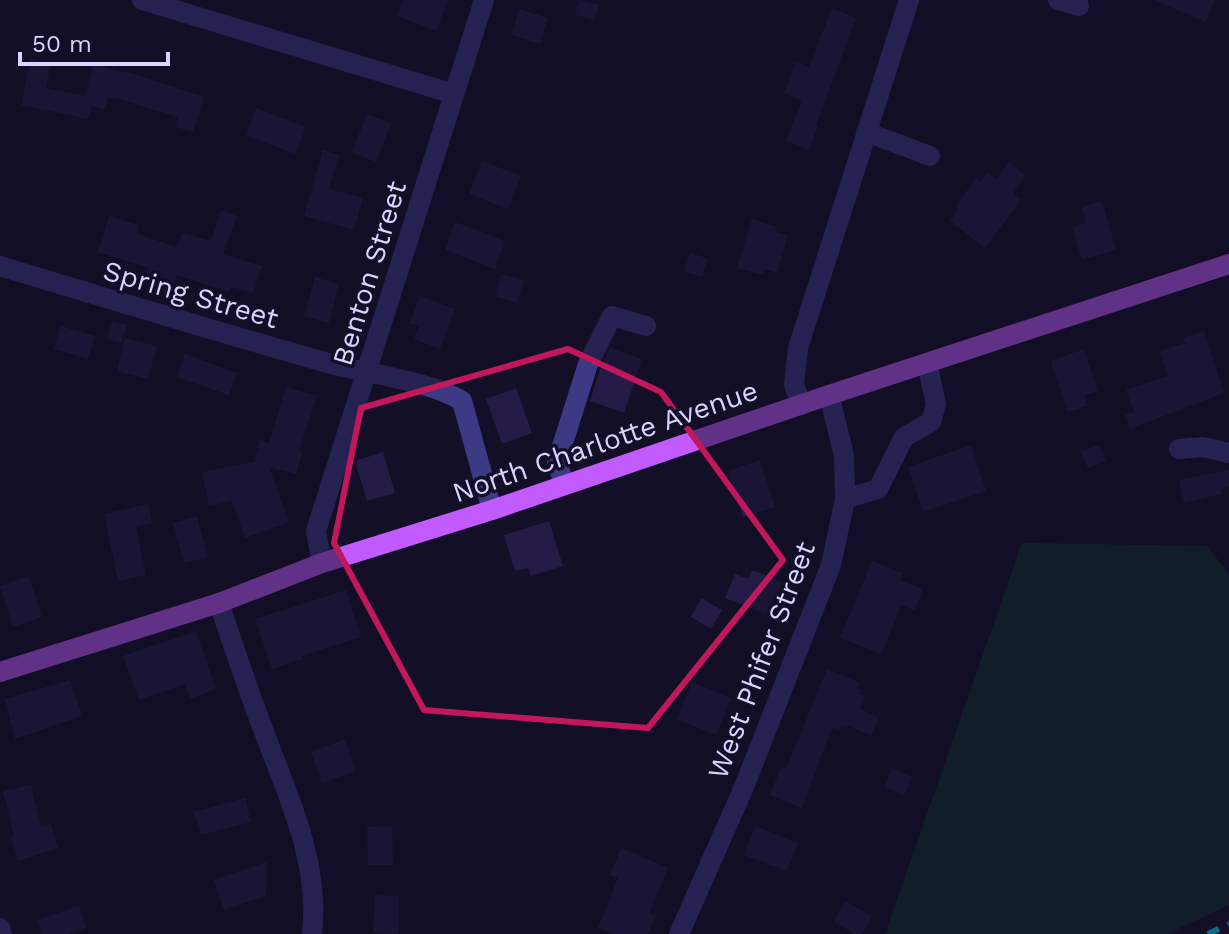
<svg xmlns="http://www.w3.org/2000/svg" width="1229" height="934" font-family="'Work Sans',sans-serif">
	<style>
		.green { fill: #12302f }
		.building { fill: #241b47 }
		.lines { fill: none; stroke-linecap: round; stroke-linejoin: round }
		.minor { stroke: #3d3a85; stroke-width: 20 }
		.major { stroke: #c25bff; stroke-width: 20 }
		.rail { stroke: #00e5ff; stroke-width: 6; stroke-dasharray: 12 10; stroke-linecap: butt }
		.marked { fill: none; stroke: #c2185b; stroke-width: 6; stroke-linejoin: round }
		.labels { text-anchor: middle; stroke-width: 7; stroke-linejoin: round; paint-order: stroke }
		.street-label { font-size: 28px; fill: #d9d4ff; stroke: #130f26 }
	</style>
	<rect width="100%" height="100%" fill="#130f26"/>
	<path class="green" d="M1022,543L1207,546L1229,574V905L1167,934H885Z"/>
	<g class="building">
		<path d="M403,0H448L436,31L397,16Z"/>
		<path d="M579,0L599,5L594,20L575,15Z"/>
		<path d="M1153,0H1215L1206,22Z"/>
		<path d="M832,8L856,18L816,125L818,126L809,150L786,141L802,100L784,93L796,62L809,67Z"/>
		<path d="M519,9L548,18L540,44L512,35Z"/>
		<path d="M31,59L51,63L46,88L85,96L93,65L134,74L204,97L193,132L175,127L178,117L119,99L108,97L105,110L92,106L88,119L21,105Z"/>
		<path d="M256,108L306,127L295,154L246,135Z"/>
		<path d="M367,114L391,123L376,162L352,152Z"/>
		<path d="M323,150L339,155L329,189L363,198L354,230L304,216Z"/>
		<path d="M482,161L521,176L508,209L469,194Z"/>
		<path d="M1009,162L1026,176L1013,193L1021,200L985,248L950,221L958,210L955,207L976,178L981,181L987,172L996,179Z"/>
		<path d="M1102,201L1116,250L1082,260L1072,227L1086,223L1082,207Z"/>
		<path d="M221,210L237,216L223,254L262,266L253,293L231,287L229,292L177,275L175,284L146,275L149,268L98,252L109,216L139,225L137,234L177,247L182,233L211,241Z"/>
		<path d="M752,219L777,227L776,232L788,235L777,273L765,269L763,275L737,268Z"/>
		<path d="M455,222L505,241L495,269L445,250Z"/>
		<path d="M690,252L708,259L702,277L684,271Z"/>
		<path d="M501,274L524,280L517,303L495,296Z"/>
		<path d="M315,277L339,284L329,323L304,316Z"/>
		<path d="M420,296L455,309L440,349L414,339L419,326L410,323Z"/>
		<path d="M112,321L127,325L121,343L107,339Z"/>
		<path d="M60,326L95,336L88,359L54,349Z"/>
		<path d="M1204,331L1224,393L1130,429L1125,415L1134,412L1126,390L1168,376L1160,351L1185,343L1183,338Z"/>
		<path d="M125,338L157,346L148,379L117,371Z"/>
		<path d="M610,348L642,359L624,413L590,401L600,369Z"/>
		<path d="M1084,349L1098,391L1084,396L1087,406L1068,412L1051,361Z"/>
		<path d="M185,354L237,373L229,395L177,377Z"/>
		<path d="M286,387L317,396L299,451L302,452L296,474L269,467L289,522L245,538L232,501L209,506L202,472L254,462L260,440L269,443Z"/>
		<path d="M516,388L532,433L502,444L486,399Z"/>
		<path d="M971,445L986,491L923,512L908,467Z"/>
		<path d="M1099,445L1106,461L1088,468L1081,451Z"/>
		<path d="M383,452L395,493L367,501L355,461Z"/>
		<path d="M760,460L775,507L743,517L728,471Z"/>
		<path d="M1229,470V487L1220,489L1222,494L1184,503L1179,480Z"/>
		<path d="M148,504L152,523L136,527L146,575L118,581L104,514Z"/>
		<path d="M197,516L208,557L184,563L173,523Z"/>
		<path d="M549,521L563,566L531,576L528,568L515,571L504,535Z"/>
		<path d="M872,561L903,573L900,580L923,589L915,610L901,605L882,654L840,638Z"/>
		<path d="M752,570L782,582L769,615L725,598L735,574L748,579Z"/>
		<path d="M29,576L42,617L13,627L0,586Z"/>
		<path d="M346,590L361,637L301,656L302,659L272,669L255,619Z"/>
		<path d="M701,598L722,610L711,629L691,617Z"/>
		<path d="M196,631L216,689L190,699L185,684L139,700L123,656Z"/>
		<path d="M827,669L860,683L857,689L861,691L859,694L865,697L860,709L879,718L871,736L847,725L846,727L841,725L839,730L832,727L802,808L770,795L781,767L786,769Z"/>
		<path d="M70,680L82,716L15,739L5,699Z"/>
		<path d="M692,682L731,698L716,735L677,719Z"/>
		<path d="M345,739L356,771L322,783L311,752Z"/>
		<path d="M892,768L912,777L904,795L884,787Z"/>
		<path d="M31,785L41,827L51,824L58,848L18,861L11,837L14,836L3,791Z"/>
		<path d="M245,798L251,822L201,835L194,812Z"/>
		<path d="M392,826L393,865H368L367,827Z"/>
		<path d="M755,826L798,843L787,871L744,855Z"/>
		<path d="M621,848L668,868L649,914L655,916L648,934H613L598,928L618,878L610,875Z"/>
		<path d="M267,862L266,896L224,910L214,880Z"/>
		<path d="M375,895L399,896L398,934L373,933Z"/>
		<path d="M845,901L872,916L862,934H855L834,922Z"/>
		<path d="M79,906L86,928L69,934H41L37,920Z"/>
	</g>
	<g class="lines">
		<g class="minor">
			<path d="M142,0L454,94"/>
			<path d="M1058,0L1079,6"/>
			<path d="M866,132L930,156"/>
			<path d="M0,266C109,299 218,332 328,363C367,374 431,381 462,401L492,510"/>
			<path d="M801,405L794,384L798,348L909,0"/>
			<path d="M1179,449L1203,447L1229,453"/>
			<path d="M564,484L557,462L588,364L612,316L646,326"/>
			<path d="M845,499L878,489L904,437L931,422L936,404L927,363"/>
			<path d="M322,563L316,531L484,0"/>
			<path d="M219,603C234,648 249,693 266,737C290,801 320,864 312,934"/>
			<path d="M0,928L2,934"/>
			<path d="M679,934L744,787L831,565L845,499L844,455L829,395"/>
		</g>
		<path class="major" d="M0,672L219,603L322,563L492,510L829,395L1229,264"/>
		<path class="rail" d="M1208,934L1229,924"/>
	</g>
	<path d="M0 0H1229V934H0ZM568,349L661,392L783,560L648,728L424,710L334,543L361,408Z" fill="#130f26" fill-opacity=".55" fill-rule="evenodd"/>
	<path class="marked" d="M568,349L661,392L783,560L648,728L424,710L334,543L361,408Z"/>
	<g class="labels">
		<g class="street-label">
			<text transform="translate(369 273) rotate(-73)" y="10">Benton Street</text>
			<text transform="translate(191 294) rotate(16)" y="10">Spring Street</text>
			<text transform="translate(605 441) rotate(-19)" y="10">North Charlotte Avenue</text>
			<text transform="translate(761 660) rotate(-69)" y="10">West Phifer Street</text>
		</g>
	</g>
	<path d="M20 52v12h148v-12" fill="none" stroke="#d9d4ff" stroke-width="4"/>
	<text x="32" y="52" font-size="24" fill="#d9d4ff" stroke="#130f26" stroke-width="6" paint-order="stroke">50 m</text>
</svg>
